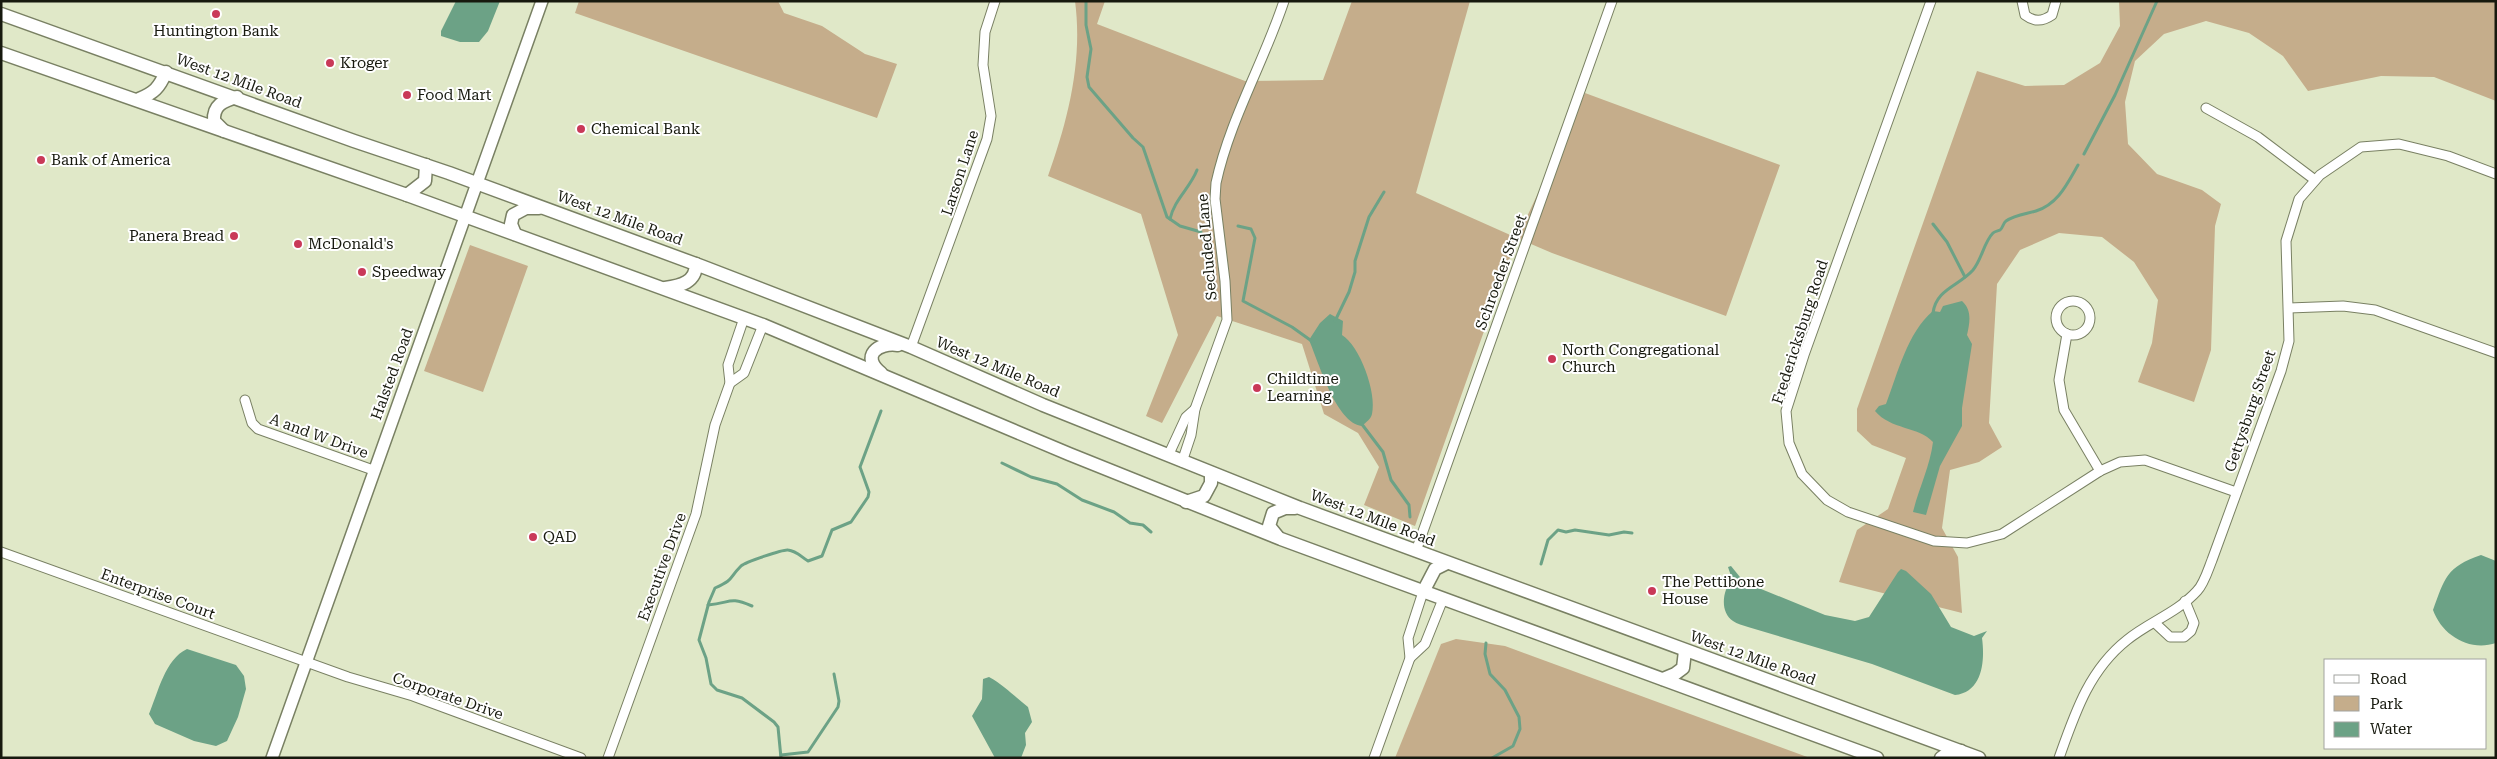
<svg xmlns="http://www.w3.org/2000/svg" width="2497" height="759" font-family="'Roboto Serif',serif">
	<style>
		.green { fill: #c5ad8b }
		.water { fill: #6ca286 }
		.lines { fill: none; stroke-linecap: round; stroke-linejoin: round }
		.stream { stroke: #6ca286; stroke-width: 3 }
		.minor-casing { stroke: #798063; stroke-width: 11 }
		.tertiary-casing { stroke: #798063; stroke-width: 14 }
		.secondary-casing { stroke: #798063; stroke-width: 15 }
		.minor { stroke: #fff; stroke-width: 9 }
		.tertiary { stroke: #fff; stroke-width: 11 }
		.secondary { stroke: #fff; stroke-width: 12 }
		.poi-dot { fill: #c93958; stroke: #fff; stroke-width: 2 }
		.labels { text-anchor: middle; stroke-width: 4; stroke-linejoin: round; paint-order: stroke }
		.poi-label { font-size: 15px; fill: #17190e; stroke: #fff; text-anchor: start }
		.street-label { font-size: 15px; fill: #17190e; stroke: #fff }
	</style>
	<rect width="100%" height="100%" fill="#e0e8c8"/>
	<g class="green">
		<path d="M579,1H778L784,13L822,26L865,54L897,64L877,118L575,13Z"/>
		<path d="M1075,1H1105L1097,24L1245,81L1323,80L1352,1H1470L1416,193L1517,238L1585,93L1780,165L1726,316L1552,253L1517,238L1415,526L1364,505L1379,467L1358,433L1324,414L1302,344L1217,316L1162,423L1146,416L1178,335L1141,214L1048,176C1068,120 1083,61 1075,1Z"/>
		<path d="M2119,1H2496V101L2434,77L2381,76L2308,91L2283,56L2249,33L2206,21L2164,34L2135,61L2125,102L2128,144L2157,174L2202,190L2221,204L2215,226L2211,350L2194,402L2138,382L2152,343L2158,300L2134,262L2102,237L2059,233L2020,250L1997,284L1989,423L2002,447L1979,462L1950,470L1942,528L1958,557L1962,613L1839,582L1857,530L1888,509L1906,458L1872,445L1857,431V409L1977,71L2025,86L2064,85L2100,63L2120,26Z"/>
		<path d="M470,245L528,266L483,392L424,371Z"/>
		<path d="M1456,639L1505,646L1810,758H1395L1441,644Z"/>
	</g>
	<g class="water">
		<path d="M456,1H500L488,31L479,42H460L441,36V31Z"/>
		<path d="M1962,301C1972,310 1970,322 1967,335L1972,344L1962,408V426L1940,466L1926,515L1913,512C1919,488 1930,466 1933,442C1918,426 1891,430 1875,411L1879,406L1886,404C1898,373 1907,333 1933,311L1940,312L1943,306Z"/>
		<path d="M1330,314L1343,321L1342,335C1360,346 1377,393 1372,414C1371,419 1366,422 1362,426C1336,423 1319,363 1309,340L1320,323Z"/>
		<path d="M2481,555L2496,561V643C2469,652 2442,635 2433,610C2445,578 2446,567 2481,555Z"/>
		<path d="M1731,566L1744,582L1825,615L1855,621L1869,617L1898,572L1901,569L1906,571L1931,594L1951,627L1974,636L1987,631L1982,638C1985,660 1983,692 1955,695L1872,664L1748,627C1743,625 1737,624 1733,621C1719,611 1723,590 1732,579L1728,567Z"/>
		<path d="M187,649L236,665L244,676L246,689L238,717L227,741L216,746L194,741L155,724L149,714C158,693 165,659 187,649Z"/>
		<path d="M989,677C1004,685 1015,697 1028,707L1032,722L1025,733L1026,745L1021,758H995L972,716L982,699L983,679Z"/>
	</g>
	<g class="lines">
		<g class="stream">
			<path d="M1086,1V25L1091,49L1087,77L1089,87L1133,138L1143,147L1167,217L1180,226L1201,232"/>
			<path d="M2084,154L2115,95L2157,1"/>
			<path d="M1170,219C1174,200 1190,188 1197,170"/>
			<path d="M1933,224L1947,242L1965,277"/>
			<path d="M1238,226L1251,229L1255,238L1243,301L1292,327L1313,342"/>
			<path d="M1933,313C1936,289 1959,286 1973,270C1982,259 1984,242 1993,233C1995,231 1998,231 2000,230C2003,228 2003,223 2006,221C2015,215 2026,214 2036,211C2058,204 2067,184 2078,165"/>
			<path d="M1335,321L1349,292L1355,272V261L1369,217L1384,192"/>
			<path d="M1361,423L1383,452L1391,480L1409,505L1410,517"/>
			<path d="M1002,463L1031,477L1057,484L1082,500L1114,512L1130,523L1143,525L1151,532"/>
			<path d="M1541,564L1548,540L1558,530L1566,532L1575,530L1609,535L1624,532L1632,533"/>
			<path d="M708,605C732,603 728,596 752,606"/>
			<path d="M1486,643L1485,654L1490,674L1505,690L1519,717L1520,729L1513,746L1492,758"/>
			<path d="M781,755L808,752L838,707L839,701L834,674"/>
			<path d="M781,758L778,727L774,722L742,698L717,690L711,684L706,658L699,640L709,602L715,588C735,579 728,579 741,566C745,562 784,549 788,550C797,551 801,557 808,561L822,556L832,530L851,522L868,497L869,492L860,467L881,411"/>
		</g>
		<g class="minor-casing">
			<g id="minor">
				<path d="M1931,1L1804,355L1786,411L1789,443L1802,474L1827,500L1848,512L1934,541L1967,543L2002,534L2100,471L2120,462L2145,460L2236,492"/>
				<path d="M2022,1L2025,15C2034,22 2042,22 2052,15L2056,1"/>
				<path d="M2206,108L2258,137L2315,180"/>
				<circle cx="2073" cy="318" r="17"/>
				<path d="M2289,308L2343,306L2375,310L2496,353"/>
				<path d="M2067,334L2059,380L2064,410L2100,471"/>
				<path d="M911,347L987,139L991,116L983,65L985,32L995,1"/>
				<path d="M730,383L744,373L763,325"/>
				<path d="M245,400L252,423L258,429L373,470"/>
				<path d="M1168,456L1186,417L1195,409"/>
				<path d="M1182,462L1191,435L1195,409L1227,320L1225,281L1215,199L1216,183C1230,119 1264,62 1284,1"/>
				<path d="M1416,551L1612,1"/>
				<path d="M1,552L348,677L413,696L581,758"/>
				<path d="M2155,623L2170,637H2184L2191,631L2194,623L2185,601"/>
				<path d="M1410,658L1425,644L1443,599"/>
				<path d="M608,758L696,514L715,425L730,383L728,365L744,318"/>
				<path d="M1374,758L1410,658L1408,638L1423,592"/>
				<path d="M2059,758C2075,713 2089,670 2127,640C2149,622 2177,613 2197,591C2204,584 2208,570 2212,560L2281,371L2289,341L2286,241L2299,199L2320,175L2361,147L2399,144L2448,156L2496,174"/>
			</g>
		</g>
		<g class="tertiary-casing">
			<path id="tertiary" d="M272,758L542,1"/>
		</g>
		<g class="secondary-casing">
			<g id="secondary">
				<path d="M1,14L354,141L449,173L701,266L911,347L1043,405L1300,508L1979,758"/>
				<path d="M1,53L407,195L763,325L1069,454L1281,539L1877,758"/>
				<path d="M139,99C154,93 159,88 166,72"/>
				<path d="M224,131L214,121C213,105 223,101 237,97"/>
				<path d="M407,195L425,181L426,165"/>
				<path d="M515,234L511,224L513,215L526,208H539"/>
				<path d="M665,288C681,286 696,282 696,264"/>
				<path d="M881,373C860,356 878,342 898,345"/>
				<path d="M1186,502L1204,496L1211,483V473"/>
				<path d="M1278,537L1269,526L1273,513L1285,508H1295"/>
				<path d="M1423,592L1435,569L1447,563"/>
				<path d="M1663,679L1675,674L1683,668L1685,651"/>
				<path d="M1941,758L1948,753L1961,751"/>
			</g>
		</g>
		<use href="#minor" class="minor"/>
		<use href="#tertiary" class="tertiary"/>
		<use href="#secondary" class="secondary"/>
	</g>
	<g class="poi-dot">
		<circle cx="216" cy="14" r="5"/>
		<circle cx="330" cy="63" r="5"/>
		<circle cx="407" cy="95" r="5"/>
		<circle cx="581" cy="129" r="5"/>
		<circle cx="41" cy="160" r="5"/>
		<circle cx="234" cy="236" r="5"/>
		<circle cx="298" cy="244" r="5"/>
		<circle cx="362" cy="272" r="5"/>
		<circle cx="1552" cy="359" r="5"/>
		<circle cx="1257" cy="388" r="5"/>
		<circle cx="533" cy="537" r="5"/>
		<circle cx="1652" cy="591" r="5"/>
	</g>
	<g class="labels">
		<g class="poi-label">
			<text x="216" y="36" text-anchor="middle">Huntington Bank</text>
			<text x="340" y="68">Kroger</text>
			<text x="417" y="100">Food Mart</text>
			<text x="591" y="134">Chemical Bank</text>
			<text x="51" y="165">Bank of America</text>
			<text x="224" y="241" text-anchor="end">Panera Bread</text>
			<text x="308" y="249">McDonald's</text>
			<text x="372" y="277">Speedway</text>
			<text x="1562" y="355">North Congregational<tspan x="1562" dy="17">Church</tspan></text>
			<text x="1267" y="384">Childtime<tspan x="1267" dy="17">Learning</tspan></text>
			<text x="543" y="542">QAD</text>
			<text x="1662" y="587">The Pettibone<tspan x="1662" dy="17">House</tspan></text>
		</g>
		<g class="street-label">
			<text transform="translate(239 81) rotate(20)" y="5">West 12 Mile Road</text>
			<text transform="translate(960 173) rotate(-72)" y="5">Larson Lane</text>
			<text transform="translate(620 218) rotate(20)" y="5">West 12 Mile Road</text>
			<text transform="translate(1207 247) rotate(-95)" y="5">Secluded Lane</text>
			<text transform="translate(1501 272) rotate(-70)" y="5">Schroeder Street</text>
			<text transform="translate(1800 332) rotate(-72)" y="5">Fredericksburg Road</text>
			<text transform="translate(998 367) rotate(23)" y="5">West 12 Mile Road</text>
			<text transform="translate(392 374) rotate(-70)" y="5">Halsted Road</text>
			<text transform="translate(2250 411) rotate(-71)" y="5">Gettysburg Street</text>
			<text transform="translate(319 436) rotate(20)" y="5">A and W Drive</text>
			<text transform="translate(1373 518) rotate(21)" y="5">West 12 Mile Road</text>
			<text transform="translate(662 567) rotate(-70)" y="5">Executive Drive</text>
			<text transform="translate(158 594) rotate(20)" y="5">Enterprise Court</text>
			<text transform="translate(1753 658) rotate(20)" y="5">West 12 Mile Road</text>
			<text transform="translate(448 696) rotate(19)" y="5">Corporate Drive</text>
		</g>
	</g>
	<rect width="2497" height="759" fill="none" stroke="#17190e" stroke-width="5"/>
	<rect x="2324" y="659" width="162" height="90" fill="#ffffff" stroke="#a2a39f"/>
	<rect x="2334" y="675" width="25" height="8" fill="#ffffff" stroke="#a2a39f"/>
	<text x="2370" y="684" font-size="15" fill="#17190e">Road</text>
	<rect x="2334" y="696" width="25" height="15" fill="#c5ad8b" stroke="#a2a39f"/>
	<text x="2370" y="709" font-size="15" fill="#17190e">Park</text>
	<rect x="2334" y="722" width="25" height="15" fill="#6ca286" stroke="#a2a39f"/>
	<text x="2370" y="734" font-size="15" fill="#17190e">Water</text>
</svg>
